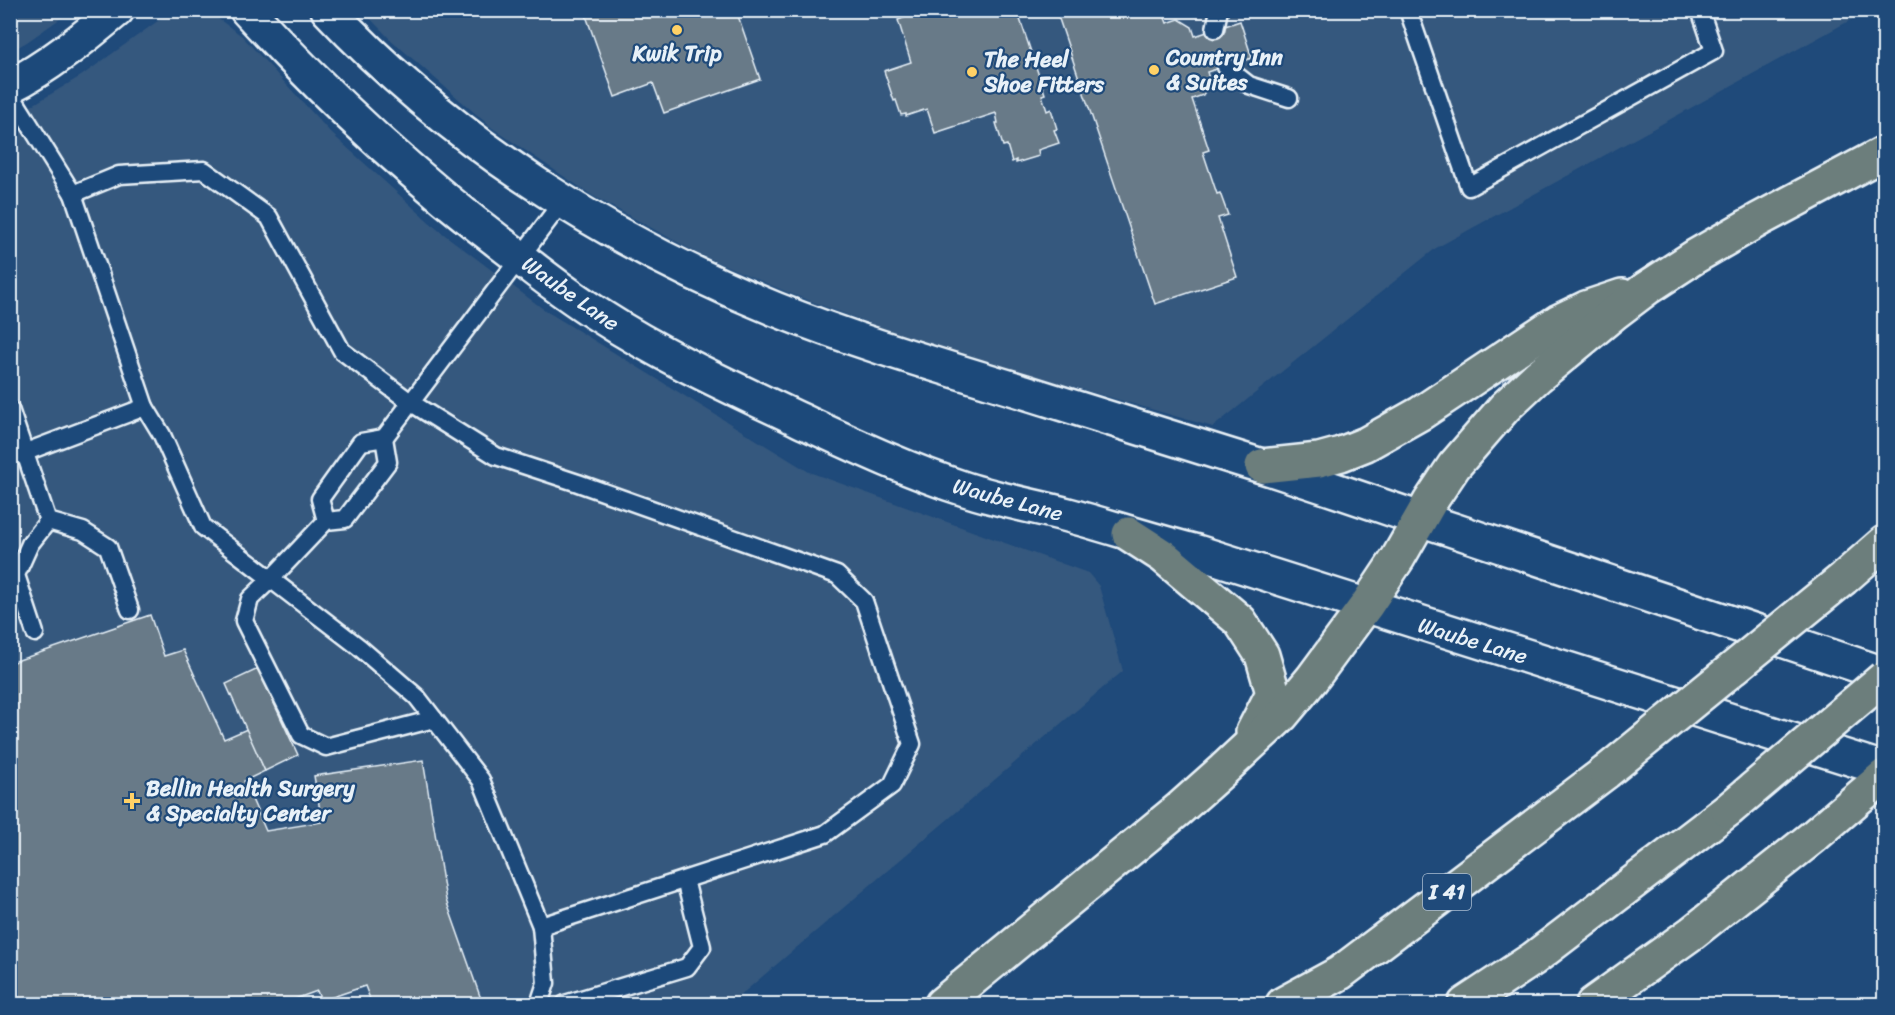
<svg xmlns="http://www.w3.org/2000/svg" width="1895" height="1015" font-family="Sriracha,sans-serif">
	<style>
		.built { fill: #35587e }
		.building { fill: #677a88; stroke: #e8f1f8; stroke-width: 1.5 }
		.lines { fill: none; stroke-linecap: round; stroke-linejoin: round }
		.service-casing { stroke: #e8f1f8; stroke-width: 21 }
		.minor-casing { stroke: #e8f1f8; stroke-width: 38 }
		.secondary-casing { stroke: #e8f1f8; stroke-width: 38 }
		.motorway-casing { stroke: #e8f1f8; stroke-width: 38 }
		.service { stroke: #1f4a7a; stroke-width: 16 }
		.minor { stroke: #1f4a7a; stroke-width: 33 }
		.secondary { stroke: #1f4a7a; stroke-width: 33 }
		.motorway { stroke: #6c7e7c; stroke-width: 33 }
		.motorway-bridge-casing { stroke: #e8f1f8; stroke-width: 38; stroke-linecap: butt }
		.motorway-bridge { stroke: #6c7e7c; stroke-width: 33 }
		.poi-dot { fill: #ffd166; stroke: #1f4a7a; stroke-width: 2 }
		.labels { text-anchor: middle; stroke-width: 4.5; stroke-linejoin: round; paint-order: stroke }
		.shield { fill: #1f4a7a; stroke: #acbfd2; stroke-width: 1.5 }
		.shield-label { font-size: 21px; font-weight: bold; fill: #e8f1f8 }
		.poi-label { font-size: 22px; font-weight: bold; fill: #e8f1f8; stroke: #1f4a7a; text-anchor: start }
		.street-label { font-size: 22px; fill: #e8f1f8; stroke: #1f4a7a }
	</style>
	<rect width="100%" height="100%" fill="#1f4a7a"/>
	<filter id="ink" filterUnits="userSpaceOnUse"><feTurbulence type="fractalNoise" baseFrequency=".0167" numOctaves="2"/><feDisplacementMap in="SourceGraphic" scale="12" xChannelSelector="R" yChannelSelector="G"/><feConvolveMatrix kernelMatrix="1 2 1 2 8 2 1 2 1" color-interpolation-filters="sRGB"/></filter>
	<g filter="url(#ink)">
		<g class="built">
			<path d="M11,10H71V11L27,42L11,51Z"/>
			<path d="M196,11L213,15L242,36L331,133L437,229L546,311L809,472L1088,573L1099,586L1123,671L730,1004H11V118L81,76L162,18L181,12Z"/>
			<path d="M363,11H1867L1436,248L1213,427L928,345L789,293L701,255L593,196L492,128L390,39Z"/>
		</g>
		<g class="building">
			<path d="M584,10H736L760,79L664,113L653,83L615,97Z"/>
			<path d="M925,10H1017L1045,94L1042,95L1047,111L1051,109L1057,129L1054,130L1059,143L1038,150L1039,156L1016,163V160L1012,162L1007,145L1003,146L996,123H998L996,113L935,133L927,109L906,116V114L901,115L896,100L894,101L884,71L911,62L898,20Z"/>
			<path d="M1056,10H1162L1167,23L1179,19L1192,27L1195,36L1240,21L1252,58L1207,72L1210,82L1203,95L1192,99L1209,150L1203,152L1217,194L1220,193L1228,215L1218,218L1237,277L1155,304Z"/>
			<path d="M150,615L164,656L183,650L224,739L247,729L265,771L244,781L266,831L322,822L314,776L423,760L446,900L481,999L464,1004H372L365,986L321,1001L317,991L287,1002L288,1004H10V663Z"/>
			<path d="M258,669L298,755L265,771L226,684Z"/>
		</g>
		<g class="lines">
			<g class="service-casing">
				<g id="service">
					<path d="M1408,10L1469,187L1714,51L1700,10"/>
					<path d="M1215,29L1219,10"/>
					<path d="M1226,67L1249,85L1289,98"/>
					<path d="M10,93L73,194L119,175L204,170L269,217L342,351L410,402L496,456L578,483L837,575L864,601L912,744L892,785L825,834L541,926"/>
					<path d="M73,194L145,407"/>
					<path d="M10,409L48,521L83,531L108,547L130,610"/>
					<path d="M384,438L562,202"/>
					<path d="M10,458L145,407L162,435L203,527L359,647L417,697L481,780L541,926L546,983L539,1004"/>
					<path d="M326,521L320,499L361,442L384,438L388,462L345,519L326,521L270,580L250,599L244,621L301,735L326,747L434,719"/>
					<path d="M35,633L16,575L30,544L48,521"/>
					<path d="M565,1004L687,967L702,947L685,880"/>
				</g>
			</g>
			<g class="minor-casing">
				<path id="minor" d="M10,86C47,68 86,36 117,10"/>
			</g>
			<g class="secondary-casing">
				<g id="secondary">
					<path d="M247,10C328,98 415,179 511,251C540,274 570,297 602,317C664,357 733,388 800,420C854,445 909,471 965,489C999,500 1034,506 1068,515C1111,527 1154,541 1197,552L1884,769"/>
					<path d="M328,10C452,142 608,241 775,309C857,342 943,367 1028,393C1107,417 1186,442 1265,467C1328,487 1390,509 1453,530C1597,578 1741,626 1884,674"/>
				</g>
			</g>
			<g class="motorway-casing">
				<g id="motorway">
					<path d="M1262,466L1319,460L1341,454L1366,444L1421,413L1559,321L1586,308L1622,296"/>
					<path d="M1129,534L1163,556L1240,621L1262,655L1273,693L1253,732"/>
					<path d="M1844,578L1884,543"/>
					<path d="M942,1004L1178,810L1223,770L1282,715L1312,679L1366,606L1398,558L1430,502L1454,466L1505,407L1538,376L1614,313L1647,288L1696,256L1760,219L1884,153"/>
					<path d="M1283,1004L1340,973L1606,772"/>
					<path d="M1465,1004L1533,959L1728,810"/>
					<path d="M1593,1004L1692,933L1813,837L1884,776"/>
				</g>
			</g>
			<use href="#service" class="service"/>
			<use href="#minor" class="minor"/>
			<use href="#secondary" class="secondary"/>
			<use href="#motorway" class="motorway"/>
			<g class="motorway-bridge-casing">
				<g id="motorway-bridge">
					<path d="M1606,772L1844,578"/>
					<path d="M1728,810L1884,678"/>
				</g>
			</g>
			<use href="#motorway-bridge" class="motorway-bridge"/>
		</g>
	</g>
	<g class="poi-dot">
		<circle cx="677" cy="30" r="6"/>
		<circle cx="1154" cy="70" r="6"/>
		<circle cx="972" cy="72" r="6"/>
		<path d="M129 792h6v6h6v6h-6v6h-6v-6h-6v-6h6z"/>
	</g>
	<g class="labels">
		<rect class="shield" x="1423" y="874" width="48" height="36" rx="4.5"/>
		<g class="shield-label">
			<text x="1447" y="899">I 41</text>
		</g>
		<g class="poi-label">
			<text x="677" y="61" text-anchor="middle">Kwik Trip</text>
			<text x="1166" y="65">Country Inn<tspan x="1166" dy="25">&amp; Suites</tspan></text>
			<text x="984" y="67">The Heel<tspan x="984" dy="25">Shoe Fitters</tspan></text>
			<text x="146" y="796">Bellin Health Surgery<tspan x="146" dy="25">&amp; Specialty Center</tspan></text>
		</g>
		<g class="street-label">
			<text transform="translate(571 293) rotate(35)" y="8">Waube Lane</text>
			<text transform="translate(1008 499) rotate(15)" y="8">Waube Lane</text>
			<text transform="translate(1473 640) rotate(17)" y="8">Waube Lane</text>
		</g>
	</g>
	<rect width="1895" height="1015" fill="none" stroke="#1f4a7a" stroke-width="36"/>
	<rect x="18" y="18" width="1859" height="979" fill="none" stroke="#e8f1f8" stroke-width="2" filter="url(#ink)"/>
</svg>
